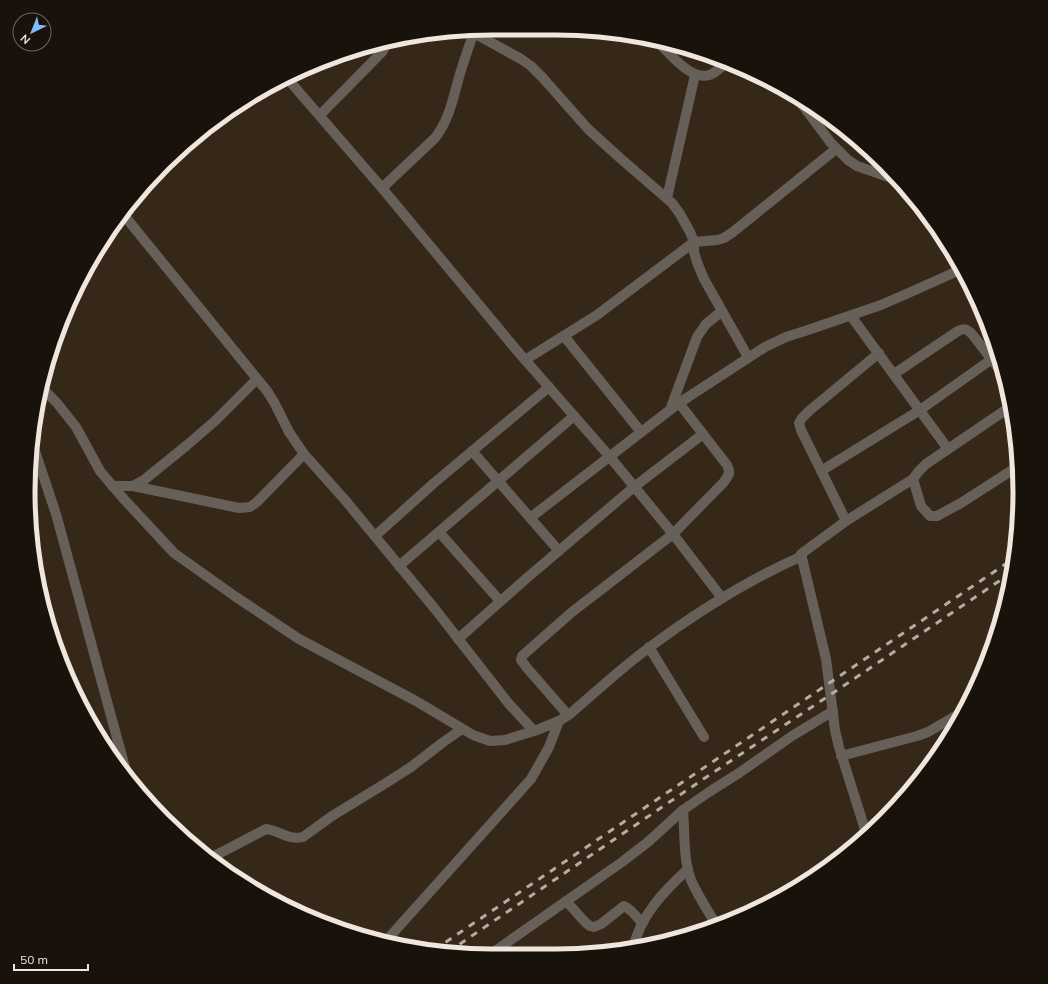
<svg xmlns="http://www.w3.org/2000/svg" width="1048" height="984" font-family="Mulish,sans-serif">
	<style>
		.lines { fill: none; stroke-linecap: round; stroke-linejoin: round }
		.minor { stroke: #676059; stroke-width: 10 }
		.rail { stroke: #b7aca1; stroke-width: 3; stroke-dasharray: 7 7; stroke-linecap: butt }
		.rim { fill: none; stroke: #f0e6dd; stroke-width: 5 }
	</style>
	<rect width="100%" height="100%" fill="#352819"/>
	<g class="lines">
		<g class="minor">
			<path d="M474,33L521,59L531,66L542,77L588,129L620,158L672,203L680,214L690,232L694,242V252L697,262L704,279L748,357"/>
			<path d="M657,41C668,52 691,81 709,75C715,74 721,67 726,63"/>
			<path d="M286,77L382,188L519,353L610,457L673,534L722,598"/>
			<path d="M798,99L831,143L848,160L857,166L900,181"/>
			<path d="M320,115L382,52L388,42"/>
			<path d="M382,188L435,138C449,120 453,99 459,77C464,61 469,45 475,30"/>
			<path d="M667,198L695,75"/>
			<path d="M123,214L267,391L274,402L289,432L304,454L345,500L435,609L509,704L534,731"/>
			<path d="M851,316L948,449"/>
			<path d="M564,336L641,432"/>
			<path d="M525,360L597,315L694,242L717,240L724,238L733,232L836,149"/>
			<path d="M894,374L958,331C965,328 967,329 972,334L1002,373"/>
			<path d="M41,387L57,403L76,427L100,471L122,497L174,553L236,597L299,639L416,701L473,735L490,741L505,740L537,730L559,721L570,714C597,691 622,667 650,647C697,612 748,580 802,556"/>
			<path d="M670,410L697,337L706,324L722,311"/>
			<path d="M32,442L56,514L126,771"/>
			<path d="M472,451L559,551"/>
			<path d="M821,471L920,410L992,359"/>
			<path d="M913,479L921,506L930,516H937L961,503L1017,467"/>
			<path d="M112,486H133L144,480L186,446L215,421L257,379"/>
			<path d="M133,486L239,508L250,507L257,502L304,454"/>
			<path d="M530,518L679,403L765,347L786,337L805,331L881,305L913,291L951,274L961,268"/>
			<path d="M846,521L801,430L799,423L802,418L809,411L879,353"/>
			<path d="M439,532L500,601"/>
			<path d="M375,536L434,483L549,387"/>
			<path d="M399,566L574,416"/>
			<path d="M458,639L528,577L634,487L703,434"/>
			<path d="M649,647L704,737"/>
			<path d="M568,715L527,668L521,660L522,656L572,612L673,534L724,482L729,474V470L727,465L679,403"/>
			<path d="M841,756L917,736L928,732L964,711"/>
			<path d="M683,810C685,833 683,859 691,880C698,896 708,911 717,926"/>
			<path d="M867,836L839,747L835,730L826,659L801,554L846,521L913,479L918,472L926,464L1010,407"/>
			<path d="M210,858L226,850L266,829C278,830 290,841 303,837L332,816L386,783L411,767L442,743L462,729"/>
			<path d="M566,901L586,923L590,926L594,927L601,924L624,906C631,909 637,917 642,923"/>
			<path d="M385,942L531,779L549,747L559,721"/>
			<path d="M633,948C641,915 663,892 688,869"/>
			<path d="M488,956L622,862L648,842L683,810L709,792L739,773L792,736L833,711"/>
		</g>
		<g class="rail">
			<path d="M434,950L1013,559"/>
			<path d="M448,952L702,780L830,695L1011,573"/>
		</g>
	</g>
	<path d="M0 0H1048V984H0ZM492 35H556A457 457 0 0 1 1013 492V492A457 457 0 0 1 556 949H492A457 457 0 0 1 35 492V492A457 457 0 0 1 492 35Z" fill="#18120b" fill-rule="evenodd"/>
	<path class="rim" d="M492 35H556A457 457 0 0 1 1013 492V492A457 457 0 0 1 556 949H492A457 457 0 0 1 35 492V492A457 457 0 0 1 492 35Z"/>
	<g transform="translate(32 32) rotate(223)"><circle r="19" fill="#18120b" stroke="#6e675f"/>
	<path d="M0-3L7 15L0 10L-7 15Z" fill="#7ebdf9"/>
	<text y="-6" font-size="11" font-weight="bold" text-anchor="middle" fill="#f0e6dd">N</text>
	</g>
	<path d="M14 964v6h74v-6" fill="none" stroke="#f0e6dd" stroke-width="2"/>
	<text x="20" y="964" font-size="12" fill="#f0e6dd" stroke="#18120b" stroke-width="3" paint-order="stroke">50 m</text>
</svg>
